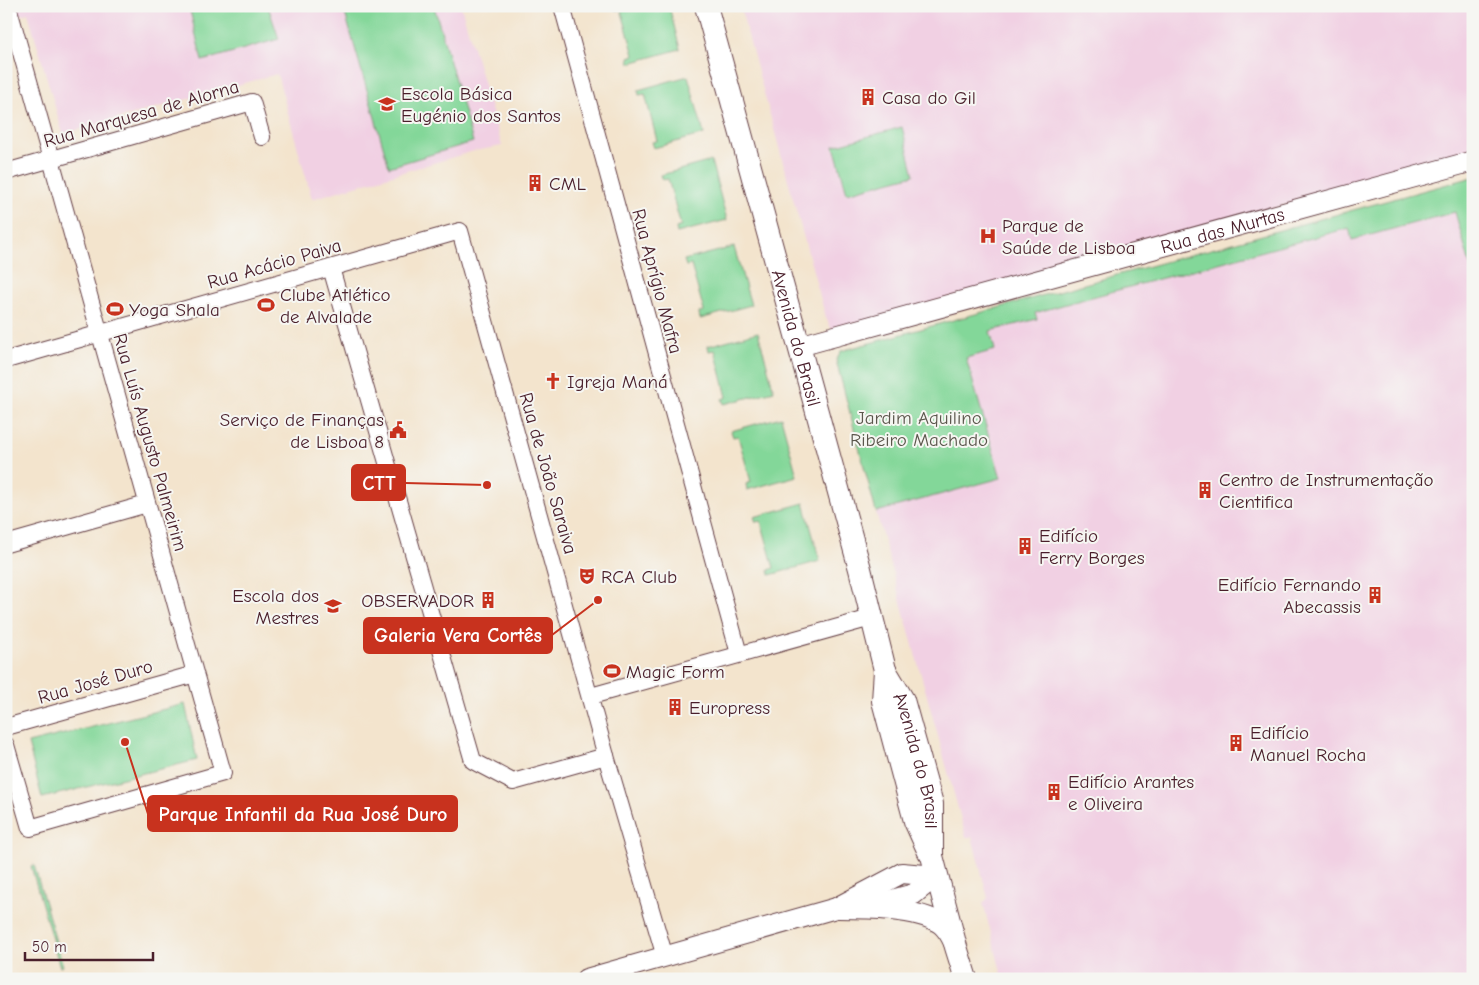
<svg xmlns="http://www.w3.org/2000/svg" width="1479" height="985" font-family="'Comic Neue',sans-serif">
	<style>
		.built { fill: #f1d0e3 }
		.green { fill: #83d799; stroke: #667b62 }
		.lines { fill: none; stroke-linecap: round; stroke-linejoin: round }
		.minor-casing { stroke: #633d43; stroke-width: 18 }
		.tertiary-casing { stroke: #633d43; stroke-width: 22 }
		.secondary-casing { stroke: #633d43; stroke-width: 24 }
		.minor { stroke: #fff; stroke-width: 16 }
		.tertiary { stroke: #fff; stroke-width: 20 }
		.secondary { stroke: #fff; stroke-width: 22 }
		.labels { text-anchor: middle; stroke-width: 4; stroke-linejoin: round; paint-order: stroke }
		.poi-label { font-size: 19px; fill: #4a1f2b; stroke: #f6f6f2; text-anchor: start }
		.street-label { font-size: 19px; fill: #4a1f2b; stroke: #f6f6f2 }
		.park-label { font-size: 19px; fill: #5b564c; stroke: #f6f6f2 }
		.leader { fill: none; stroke: #c8321e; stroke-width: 2 }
		.callout-dot { fill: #c8321e; stroke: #f6f6f2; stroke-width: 2 }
		.callout { fill: #c8321e; stroke: #c8321e; stroke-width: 2 }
		.callout-label { font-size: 20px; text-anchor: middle; font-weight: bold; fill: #fff }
	</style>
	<rect width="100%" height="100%" fill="#f6f6f2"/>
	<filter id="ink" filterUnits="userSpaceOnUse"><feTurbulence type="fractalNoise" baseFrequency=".02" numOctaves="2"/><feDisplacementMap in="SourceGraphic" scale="10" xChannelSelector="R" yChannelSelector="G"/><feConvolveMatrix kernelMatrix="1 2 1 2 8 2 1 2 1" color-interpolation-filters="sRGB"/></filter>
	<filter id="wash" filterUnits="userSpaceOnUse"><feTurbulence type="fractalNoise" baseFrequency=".0096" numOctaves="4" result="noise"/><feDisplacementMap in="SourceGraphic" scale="20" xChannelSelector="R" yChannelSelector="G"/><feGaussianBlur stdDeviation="1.12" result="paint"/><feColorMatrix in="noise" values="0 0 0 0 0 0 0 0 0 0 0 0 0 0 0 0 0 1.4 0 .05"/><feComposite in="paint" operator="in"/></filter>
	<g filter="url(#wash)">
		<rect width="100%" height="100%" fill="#f3e4cd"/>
		<g class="built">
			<path d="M6,6H461L502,146L474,151L312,199L277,74L63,134L28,13L6,19Z"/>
			<path d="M740,6H1473V153L832,330L826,318Z"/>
			<path d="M1455,212L1473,275V979H1003L983,903L988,898L972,837H966L876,512L1000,478L966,358L990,331L1036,319L1035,313L1349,228L1352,240Z"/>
		</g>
		<g class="green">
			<path d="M189,6H268L279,39L202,61Z"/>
			<path d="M343,6H434L473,142L389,167Z"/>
			<path d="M615,6H669L680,49L630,63L629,57L634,55L621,9L616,10Z"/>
			<path d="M688,76L704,134L654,148L652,142L657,141L645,94L639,95L638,90Z"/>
			<path d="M902,127L914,175L847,193L834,146Z"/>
			<path d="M711,161L727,220L677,233L676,228L681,226L668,179L663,180L661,175Z"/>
			<path d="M1473,177V275L1455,212L1352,240L1349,228L1066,304L1035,313L1037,319L990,331L995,350L966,358L1001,478L876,512L836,360L841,351Z"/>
			<path d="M734,247L751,305L700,319L699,313L704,311L691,265L686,266L684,260Z"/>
			<path d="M758,332L774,391L724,404L722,399L727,397L715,350L709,351L708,346Z"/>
			<path d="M781,417L797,476L747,490L746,484L751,482L738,436L733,437L731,431Z"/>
			<path d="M804,503L820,561L770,575L769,570L774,568L761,521L756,522L754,517Z"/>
			<path d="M185,704L197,760L42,798L28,743Z"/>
			<path d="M34,865L63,966L60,967L31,866Z"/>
		</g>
	</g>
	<g filter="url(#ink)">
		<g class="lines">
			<g class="minor-casing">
				<g id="minor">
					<path d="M562,6L739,654"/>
					<path d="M6,172L252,102L262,137"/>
					<path d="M331,268L473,761L513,782L606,756"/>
					<path d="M6,360L460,231L606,756L665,957"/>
					<path d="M6,544L147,504"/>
					<path d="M591,696L871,618"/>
					<path d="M6,727L195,674"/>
					<path d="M6,745L30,828L223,773L8,6"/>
				</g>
			</g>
			<g class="tertiary-casing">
				<g id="tertiary">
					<path id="s1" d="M799,346L1473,161"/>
					<path d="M874,905L914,894L936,876"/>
					<path d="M838,908C866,908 918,908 941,924C947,929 951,936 954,943"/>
					<path d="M586,979L836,908L902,873L936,876"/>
				</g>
			</g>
			<g class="secondary-casing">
				<g id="secondary">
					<path id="s2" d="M706,6L860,569L885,670L903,700L932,804V856L956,947L966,979"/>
					<path d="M885,670L883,701L915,821L929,852"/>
				</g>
			</g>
			<use href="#minor" class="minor"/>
			<use href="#tertiary" class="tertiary"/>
			<use href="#secondary" class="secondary"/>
		</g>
	</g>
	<defs>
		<g id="building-bare" transform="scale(1.35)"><path d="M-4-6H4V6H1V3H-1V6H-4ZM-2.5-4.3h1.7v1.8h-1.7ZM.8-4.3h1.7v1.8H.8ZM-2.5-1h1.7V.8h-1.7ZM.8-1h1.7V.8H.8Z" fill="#c8321e" stroke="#f6f6f2" stroke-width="2.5" paint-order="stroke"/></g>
		<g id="school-bare" transform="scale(1.35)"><path d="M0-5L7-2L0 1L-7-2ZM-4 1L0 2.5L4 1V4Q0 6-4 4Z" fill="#c8321e" stroke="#f6f6f2" stroke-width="2.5" paint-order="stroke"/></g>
		<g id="hospital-bare" transform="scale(1.35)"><path d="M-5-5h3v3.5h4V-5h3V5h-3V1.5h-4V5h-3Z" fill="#c8321e" stroke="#f6f6f2" stroke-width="2.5" paint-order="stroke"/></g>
		<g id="stadium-bare" transform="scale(1.35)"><path d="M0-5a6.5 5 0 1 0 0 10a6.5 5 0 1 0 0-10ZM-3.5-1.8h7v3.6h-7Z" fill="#c8321e" stroke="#f6f6f2" stroke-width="2.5" paint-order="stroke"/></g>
		<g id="church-bare" transform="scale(1.35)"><path d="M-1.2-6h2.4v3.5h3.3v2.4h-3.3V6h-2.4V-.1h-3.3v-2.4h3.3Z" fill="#c8321e" stroke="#f6f6f2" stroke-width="2.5" paint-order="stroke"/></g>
		<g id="civic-bare" transform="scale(1.35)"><path d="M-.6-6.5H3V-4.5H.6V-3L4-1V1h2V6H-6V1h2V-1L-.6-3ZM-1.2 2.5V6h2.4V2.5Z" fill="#c8321e" stroke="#f6f6f2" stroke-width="2.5" paint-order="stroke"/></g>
		<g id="theatre-bare" transform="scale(1.35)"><path d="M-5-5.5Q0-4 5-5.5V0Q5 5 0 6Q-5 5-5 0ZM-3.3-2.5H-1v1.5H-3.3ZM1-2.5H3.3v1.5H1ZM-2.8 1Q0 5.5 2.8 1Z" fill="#c8321e" stroke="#f6f6f2" stroke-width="2.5" paint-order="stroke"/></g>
	</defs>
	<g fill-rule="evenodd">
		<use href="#building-bare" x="868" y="97"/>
		<use href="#school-bare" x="387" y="104"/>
		<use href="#building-bare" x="535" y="183"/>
		<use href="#hospital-bare" x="988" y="236"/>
		<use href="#stadium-bare" x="266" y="305"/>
		<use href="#stadium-bare" x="115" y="309"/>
		<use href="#church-bare" x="553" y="381"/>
		<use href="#civic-bare" x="398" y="430"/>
		<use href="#building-bare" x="1205" y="490"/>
		<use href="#building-bare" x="1025" y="546"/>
		<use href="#theatre-bare" x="587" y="576"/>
		<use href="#building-bare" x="1375" y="595"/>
		<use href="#building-bare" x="488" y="600"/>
		<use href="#school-bare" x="333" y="606"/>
		<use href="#stadium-bare" x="612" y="671"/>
		<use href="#building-bare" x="675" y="707"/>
		<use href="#building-bare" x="1236" y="743"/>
		<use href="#building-bare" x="1054" y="792"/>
	</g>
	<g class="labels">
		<g class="poi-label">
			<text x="401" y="100">Escola Básica<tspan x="401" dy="22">Eugénio dos Santos</tspan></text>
			<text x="882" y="104">Casa do Gil</text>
			<text x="549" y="190">CML</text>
			<text x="1002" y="232">Parque de<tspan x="1002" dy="22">Saúde de Lisboa</tspan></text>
			<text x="280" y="301">Clube Atlético<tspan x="280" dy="22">de Alvalade</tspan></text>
			<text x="129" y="316">Yoga Shala</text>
			<text x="567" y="388">Igreja Maná</text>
			<text x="384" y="426" text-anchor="end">Serviço de Finanças<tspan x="384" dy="22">de Lisboa 8</tspan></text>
			<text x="1219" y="486">Centro de Instrumentação<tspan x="1219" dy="22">Cientifica</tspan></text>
			<text x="1039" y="542">Edifício<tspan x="1039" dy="22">Ferry Borges</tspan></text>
			<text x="601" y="583">RCA Club</text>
			<text x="1361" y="591" text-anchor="end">Edifício Fernando<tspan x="1361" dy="22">Abecassis</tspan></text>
			<text x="319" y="602" text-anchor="end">Escola dos<tspan x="319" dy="22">Mestres</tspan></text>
			<text x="474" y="607" text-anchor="end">OBSERVADOR</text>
			<text x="626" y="678">Magic Form</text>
			<text x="689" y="714">Europress</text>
			<text x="1250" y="739">Edifício<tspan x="1250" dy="22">Manuel Rocha</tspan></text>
			<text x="1068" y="788">Edifício Arantes<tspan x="1068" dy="22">e Oliveira</tspan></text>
		</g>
		<g class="street-label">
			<text transform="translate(141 113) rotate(-16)" y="7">Rua Marquesa de Alorna</text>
			<text dy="7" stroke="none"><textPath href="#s1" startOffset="439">Rua das Murtas</textPath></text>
			<text transform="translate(274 263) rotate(-16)" y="7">Rua Acácio Paiva</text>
			<text transform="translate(658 281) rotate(75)" y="7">Rua Aprígio Mafra</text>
			<text dy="7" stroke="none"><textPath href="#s2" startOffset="344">Avenida do Brasil</textPath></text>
			<text transform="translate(151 442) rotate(74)" y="7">Rua Luís Augusto Palmeirim</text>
			<text transform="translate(549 473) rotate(74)" y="7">Rua de João Saraiva</text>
			<text transform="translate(95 681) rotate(-16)" y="7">Rua José Duro</text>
			<text dy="7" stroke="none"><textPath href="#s2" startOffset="785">Avenida do Brasil</textPath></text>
		</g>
		<g class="park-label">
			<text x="919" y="424">Jardim Aquilino<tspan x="919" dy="22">Ribeiro Machado</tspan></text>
		</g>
	</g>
	<path class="leader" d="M487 485L405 483M598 600L552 635M125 742L148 814"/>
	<g class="callout-dot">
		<circle cx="487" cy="485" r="5"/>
		<circle cx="598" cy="600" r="5"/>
		<circle cx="125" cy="742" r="5"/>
	</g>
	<g class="callout">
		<rect x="352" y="465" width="53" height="35" rx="5"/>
		<rect x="364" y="618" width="188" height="35" rx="5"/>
		<rect x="148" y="796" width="309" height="35" rx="5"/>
	</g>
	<g class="callout-label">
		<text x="379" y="490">CTT</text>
		<text x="458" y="642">Galeria Vera Cortês</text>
		<text x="303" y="821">Parque Infantil da Rua José Duro</text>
	</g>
	<rect width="1479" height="985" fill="none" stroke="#f6f6f2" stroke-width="25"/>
	<path d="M25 952v8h128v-8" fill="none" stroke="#4a1f2b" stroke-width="2.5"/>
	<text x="32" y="952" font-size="15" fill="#4a1f2b" stroke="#f6f6f2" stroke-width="4" paint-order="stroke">50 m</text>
</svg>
